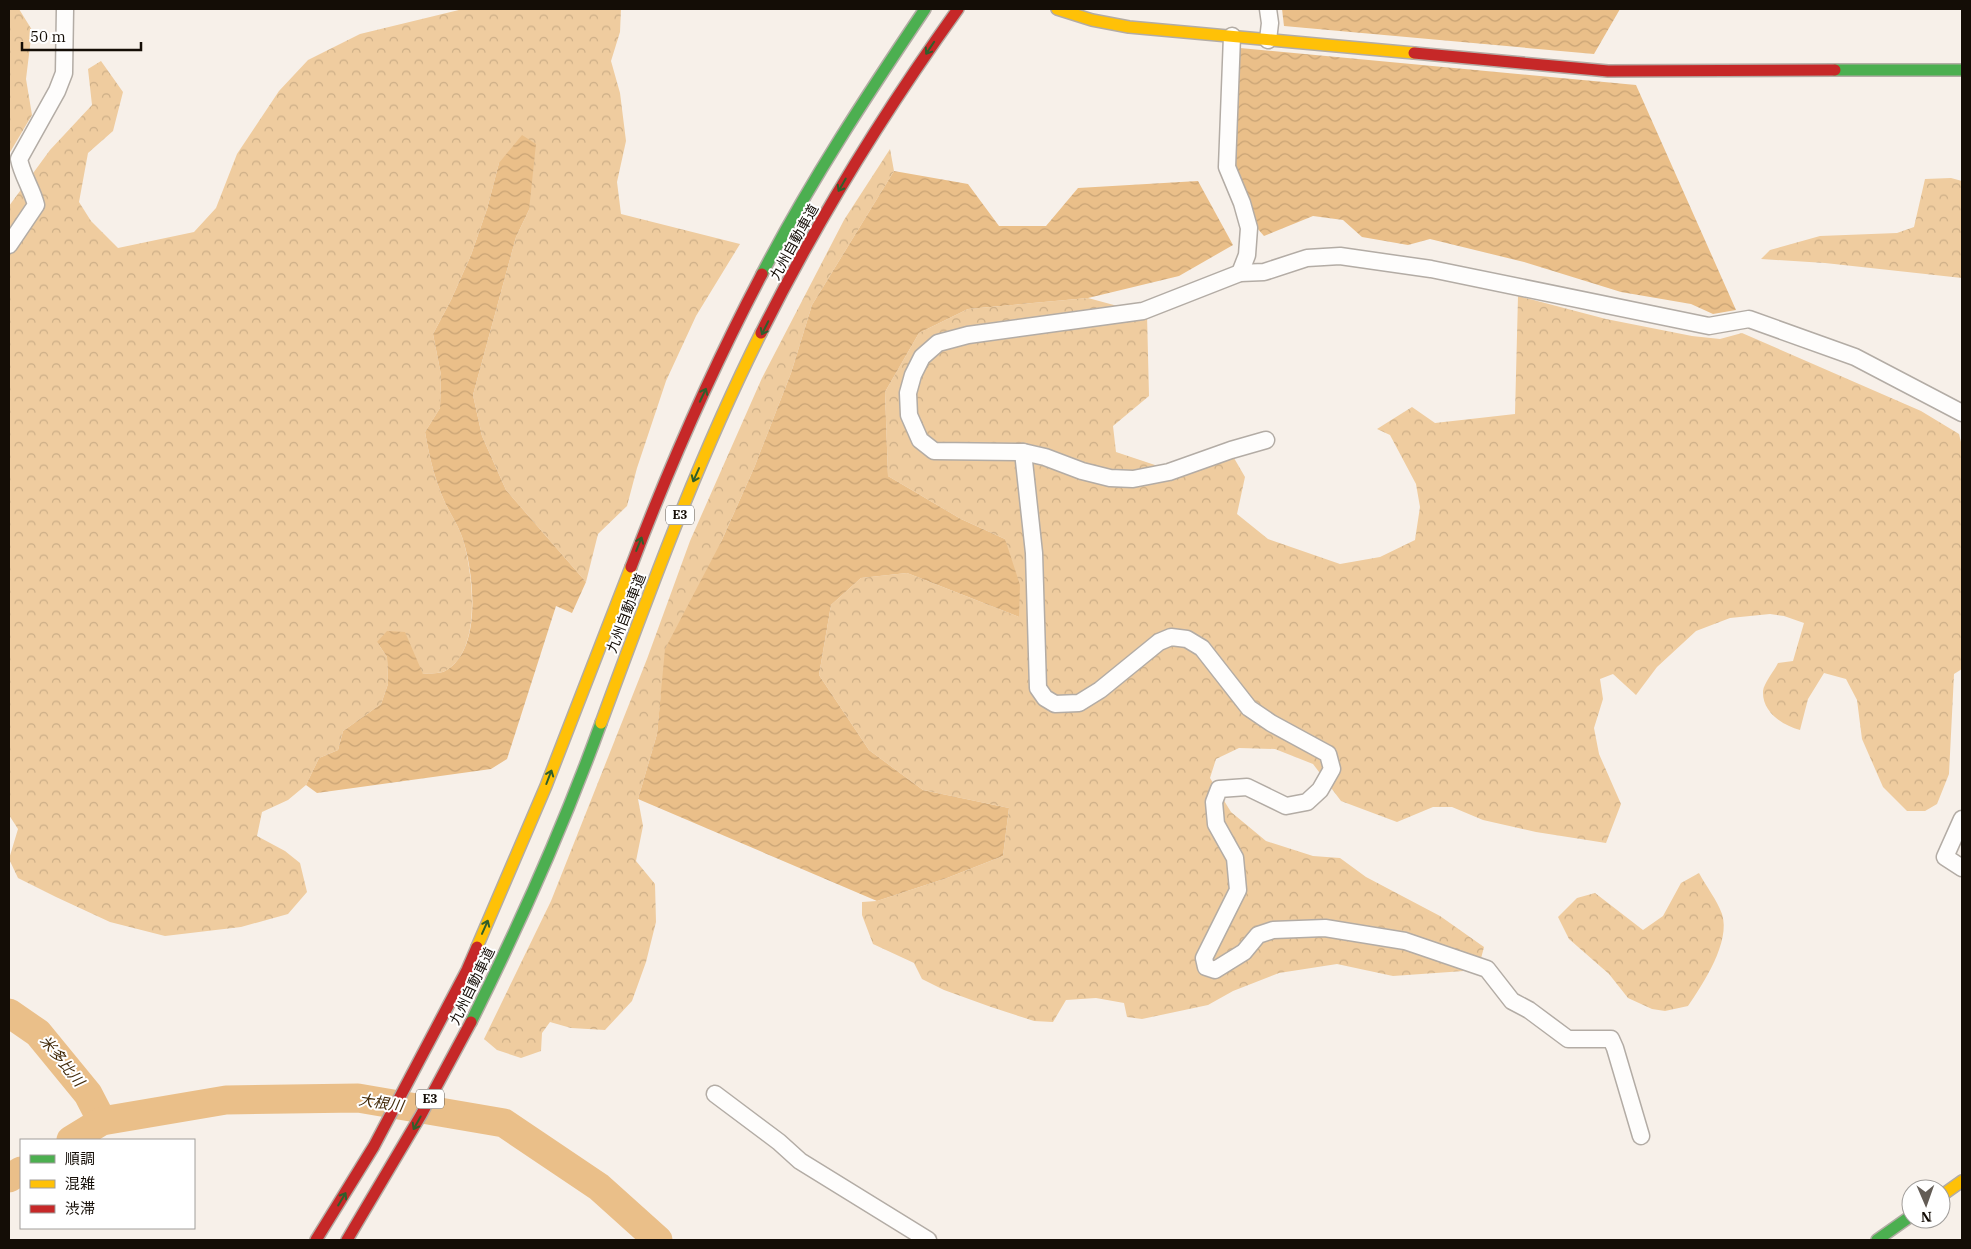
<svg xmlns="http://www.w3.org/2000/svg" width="1971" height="1249" font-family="'IBM Plex Serif','Noto Sans JP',serif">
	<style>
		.forest { fill: url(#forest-crowns) }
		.water { fill: url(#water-waves) }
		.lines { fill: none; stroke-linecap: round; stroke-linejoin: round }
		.river { stroke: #eabf89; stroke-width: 29 }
		.street-casing { stroke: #b3aca5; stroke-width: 19 }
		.fast-casing { stroke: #b3aca5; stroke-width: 14 }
		.slow-casing { stroke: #b3aca5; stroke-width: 14 }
		.jam-casing { stroke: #b3aca5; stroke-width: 14 }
		.street { stroke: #fefdfc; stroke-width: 16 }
		.fast { stroke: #4caf50; stroke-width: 11 }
		.slow { stroke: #ffc107; stroke-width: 11 }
		.jam { stroke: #c62828; stroke-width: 11 }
		.oneway { stroke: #305e2b }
		.labels { text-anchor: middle; stroke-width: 4; stroke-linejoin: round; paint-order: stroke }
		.shield { fill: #fff; stroke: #5a5651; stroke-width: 1 }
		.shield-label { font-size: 12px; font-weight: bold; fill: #140d06 }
		.street-label { font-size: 14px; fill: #140d06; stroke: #fff }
		.water-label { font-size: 15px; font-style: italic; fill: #442c0b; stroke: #fff }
	</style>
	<defs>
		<pattern id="forest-crowns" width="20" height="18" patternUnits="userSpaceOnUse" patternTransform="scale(1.25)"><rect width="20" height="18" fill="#efcc9f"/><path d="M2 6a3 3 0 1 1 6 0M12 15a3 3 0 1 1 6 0" fill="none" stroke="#ccae87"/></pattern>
		<pattern id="water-waves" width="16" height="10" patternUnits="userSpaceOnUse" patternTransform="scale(1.25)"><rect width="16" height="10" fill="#eabf89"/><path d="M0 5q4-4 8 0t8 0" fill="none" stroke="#c8a375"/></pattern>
	</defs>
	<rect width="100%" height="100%" fill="#f7f0e9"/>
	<g class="forest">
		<path d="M9,9H19L32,30L26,79L32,115L9,154Z"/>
		<path d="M463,9H621L620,32L611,61L620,93L626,141L617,182L621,214L740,244L696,316L666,381L637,468L627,506L598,534L586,582L506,490L482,436L473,395L516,237L529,210L499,163L487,209L471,255L451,300L433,334L441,375L440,408L425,432C429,455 434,477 443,498C449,513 460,527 464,543C473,577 482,651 445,671C439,674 429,673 423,674L377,642L387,657L388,684L381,704L343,731L338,750L319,758L306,785L288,800L262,812L257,836L285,851L300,863L307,892L288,914L241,927L165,936L110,922L56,897L18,878L9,859L18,829L9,815V206L50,150L92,105L88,69L101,61L123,92L113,131L88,153L79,202L91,221L118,248L194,232L216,208L237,154L279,91L308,60L360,34Z"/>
		<path d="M890,149L894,171L812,305L791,373L754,468L721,542L661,694L657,734L638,799L643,826L636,861L655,884L656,922L646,962L632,1001L605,1030L571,1028L550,1022L542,1033L541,1051L521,1058L497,1050L484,1039L551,901L647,659L690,541L762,378L844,220Z"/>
		<path d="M1951,178L1962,181V278L1825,263L1761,259L1770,250L1820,236L1897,233L1914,227L1925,179Z"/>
		<path d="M1518,296L1606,319L1692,336L1720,339L1742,333L1921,411L1959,434L1962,446V669L1954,674L1949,774L1937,804L1925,811H1907L1883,787L1862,739L1857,700L1846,679L1824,673L1808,699L1800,730C1782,725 1762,712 1763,691C1764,683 1774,671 1778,663L1793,661L1804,623L1784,616L1770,614L1730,618L1696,631L1657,667L1636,695L1613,674L1600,679L1603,699L1594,728L1599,754L1621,804L1606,843L1536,832L1483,820L1452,807H1433L1397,822L1341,801L1313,764L1275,749L1239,748L1216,759L1210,778L1231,812L1266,841L1313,856L1340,858L1366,877L1440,916L1484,947L1478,970L1393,976L1337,964L1279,973L1233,991L1208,1005L1142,1019L1127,1017L1124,1003L1096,998L1066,1000L1053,1022L1034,1021L991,1007L944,990L922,979L914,963L873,944L862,915V902L877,901L947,878L1003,856L1009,808L923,790L869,750L819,675L831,605L861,578L907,573L1019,617L1005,539L961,519L888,476L885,392L919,333L968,309L1088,298L1147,314L1149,396L1113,426L1116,452L1158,466L1234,458L1245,477L1237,514L1268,539L1340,564L1380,557L1415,540L1420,507L1416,484L1390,435L1377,429L1412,407L1435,423L1515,414Z"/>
		<path d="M1699,873C1706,886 1717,900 1722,914C1731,942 1703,984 1688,1006L1665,1011L1652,1009L1628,998L1609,974L1569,939L1558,917L1577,898L1595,893L1643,930L1663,916L1681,883Z"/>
	</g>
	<g class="water">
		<path d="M1282,9H1620L1594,54L1284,26Z"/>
		<path d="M1240,48L1636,85L1736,310L1713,314L1691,304L1621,292L1524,262L1430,239L1408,245L1362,237L1343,220L1313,216L1264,236L1257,228L1233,164Z"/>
		<path d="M522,135L536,144L529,210L516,237L473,395L482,436L506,490L586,582L572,613L556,606L507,759L491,769L317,793L306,785L319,758L338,750L343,731L381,704L388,684L387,657L377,642L387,631L405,632L423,674C429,673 440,674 445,671C482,651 474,577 464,543C460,527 449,513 443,498C434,477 429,455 425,432L440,408L441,375L433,334L451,300L471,255L487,209L499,163Z"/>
		<path d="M894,171L968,184L999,226H1046L1078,188L1198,181L1233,245L1179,276L1088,298L968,309L919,333L885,392L888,476L961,519L1005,539L1020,585L1019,617L907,573L861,578L831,605L819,675L869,750L923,790L1009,808L1003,856L947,878L877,901L638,799L657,734L665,649L721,542L754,468L791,373L812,305Z"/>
	</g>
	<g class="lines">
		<g class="river">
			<path d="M9,1013L38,1033L88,1094L102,1121"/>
			<path d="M71,1140L102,1121L226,1100L358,1098L504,1123L599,1187L658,1240"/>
			<path d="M9,1178L21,1171"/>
		</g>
		<g class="street-casing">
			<g id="street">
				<path d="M1268,9L1270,23L1268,40"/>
				<path d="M1232,36L1227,167L1242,203L1249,228L1247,255L1240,273"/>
				<path d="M9,245L36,205C32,189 22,175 19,159L57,91L64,73L65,9"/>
				<path d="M1266,440L1231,450L1169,472L1133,479L1110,478L1082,471L1045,457L1023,452L934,451L920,440L909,415L908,393L913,375L922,357L938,343L968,335L1143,311L1240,273L1264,272L1307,258L1340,256L1431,269L1709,326L1749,319L1855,357L1962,413"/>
				<path d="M1023,452L1034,553L1038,688L1045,698L1055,704L1079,703L1100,690L1159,642L1171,637L1187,639L1202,648L1249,708L1271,723L1328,754L1332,769L1320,790L1307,802L1286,806L1247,787L1219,789L1214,802L1216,824L1235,858L1238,890L1204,958L1206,967L1215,970L1244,952L1258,935L1273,930L1325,928L1405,941L1487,969L1512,1001L1529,1010L1568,1039H1611L1615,1048L1641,1136"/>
				<path d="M1962,819L1945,857L1962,868"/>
				<path d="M715,1094L779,1142L800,1161L928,1240"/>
			</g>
		</g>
		<g class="fast-casing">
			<g id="fast">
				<path d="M1835,70H1962"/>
				<path d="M762,274C810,182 867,95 925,9"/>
				<path d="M471,1022C520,924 564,825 601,723"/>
				<path d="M1877,1240L1911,1216"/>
			</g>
		</g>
		<g class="slow-casing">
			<g id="slow">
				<path d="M1057,9L1092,20L1129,27L1414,53"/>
				<path d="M601,723C650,590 698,459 761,333"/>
				<path d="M477,947L546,786L631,567"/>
				<path d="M1941,1196L1962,1181"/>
			</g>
		</g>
		<g class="jam-casing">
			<g id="jam">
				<path d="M1414,53L1608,71L1835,70"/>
				<path d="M761,333C818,219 884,112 958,9"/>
				<path d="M631,567C669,467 712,369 762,274"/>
				<path d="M316,1240L374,1146L467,970L477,947"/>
				<path d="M347,1240L421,1115L471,1022"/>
			</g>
		</g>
		<use href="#street" class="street"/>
		<use href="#fast" class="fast"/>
		<use href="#slow" class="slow"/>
		<use href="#jam" class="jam"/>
	</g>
	<defs><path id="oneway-shaft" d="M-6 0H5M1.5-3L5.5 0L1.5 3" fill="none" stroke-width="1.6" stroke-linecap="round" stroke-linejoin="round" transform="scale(1.25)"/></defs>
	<g class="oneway">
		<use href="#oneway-shaft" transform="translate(930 48) rotate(124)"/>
		<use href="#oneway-shaft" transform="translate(842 185) rotate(120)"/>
		<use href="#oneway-shaft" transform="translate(765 328) rotate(116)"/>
		<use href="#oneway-shaft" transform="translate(703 395) rotate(-65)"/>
		<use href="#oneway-shaft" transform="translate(696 475) rotate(114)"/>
		<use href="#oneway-shaft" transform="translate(639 544) rotate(-68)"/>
		<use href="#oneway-shaft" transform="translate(549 777) rotate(-69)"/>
		<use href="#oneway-shaft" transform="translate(485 927) rotate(-66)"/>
		<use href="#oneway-shaft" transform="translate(417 1123) rotate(119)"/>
		<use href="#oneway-shaft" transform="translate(342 1199) rotate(-59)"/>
	</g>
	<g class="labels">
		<g class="shield">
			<rect x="666" y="505.5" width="28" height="19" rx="4"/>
			<rect x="416" y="1089.5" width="28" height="19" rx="4"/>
		</g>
		<g class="shield-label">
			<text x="680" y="519">E3</text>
			<text x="430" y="1103">E3</text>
		</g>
		<g class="street-label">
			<text transform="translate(794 242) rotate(-61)" y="5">九州自動車道</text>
			<text transform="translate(626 613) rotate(-69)" y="5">九州自動車道</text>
			<text transform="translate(472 986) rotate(-64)" y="5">九州自動車道</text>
		</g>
		<g class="water-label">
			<text transform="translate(62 1061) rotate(51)" y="5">米多比川</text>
			<text transform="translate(381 1103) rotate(9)" y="5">大根川</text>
		</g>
	</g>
	<rect width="1971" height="1249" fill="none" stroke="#140d06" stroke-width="20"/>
	<rect x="20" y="1139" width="175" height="90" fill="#ffffff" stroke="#a19e9b"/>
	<rect x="30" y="1155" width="25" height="8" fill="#4caf50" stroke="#a19e9b"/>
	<text x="65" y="1164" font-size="15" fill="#140d06">順調</text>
	<rect x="30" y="1180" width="25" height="8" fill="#ffc107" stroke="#a19e9b"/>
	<text x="65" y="1189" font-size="15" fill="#140d06">混雑</text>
	<rect x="30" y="1205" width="25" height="8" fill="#c62828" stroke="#a19e9b"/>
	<text x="65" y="1214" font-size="15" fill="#140d06">渋滞</text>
	<g transform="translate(1926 1204) rotate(178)"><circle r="24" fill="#ffffff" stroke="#a19e9b"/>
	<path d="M0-4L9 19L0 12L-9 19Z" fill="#635c55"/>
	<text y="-8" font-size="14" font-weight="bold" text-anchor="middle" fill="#140d06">N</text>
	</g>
	<path d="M22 42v8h119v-8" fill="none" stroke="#140d06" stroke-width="2.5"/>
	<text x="30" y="42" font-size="15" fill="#140d06" stroke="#ffffff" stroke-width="4" paint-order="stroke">50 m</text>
</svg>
